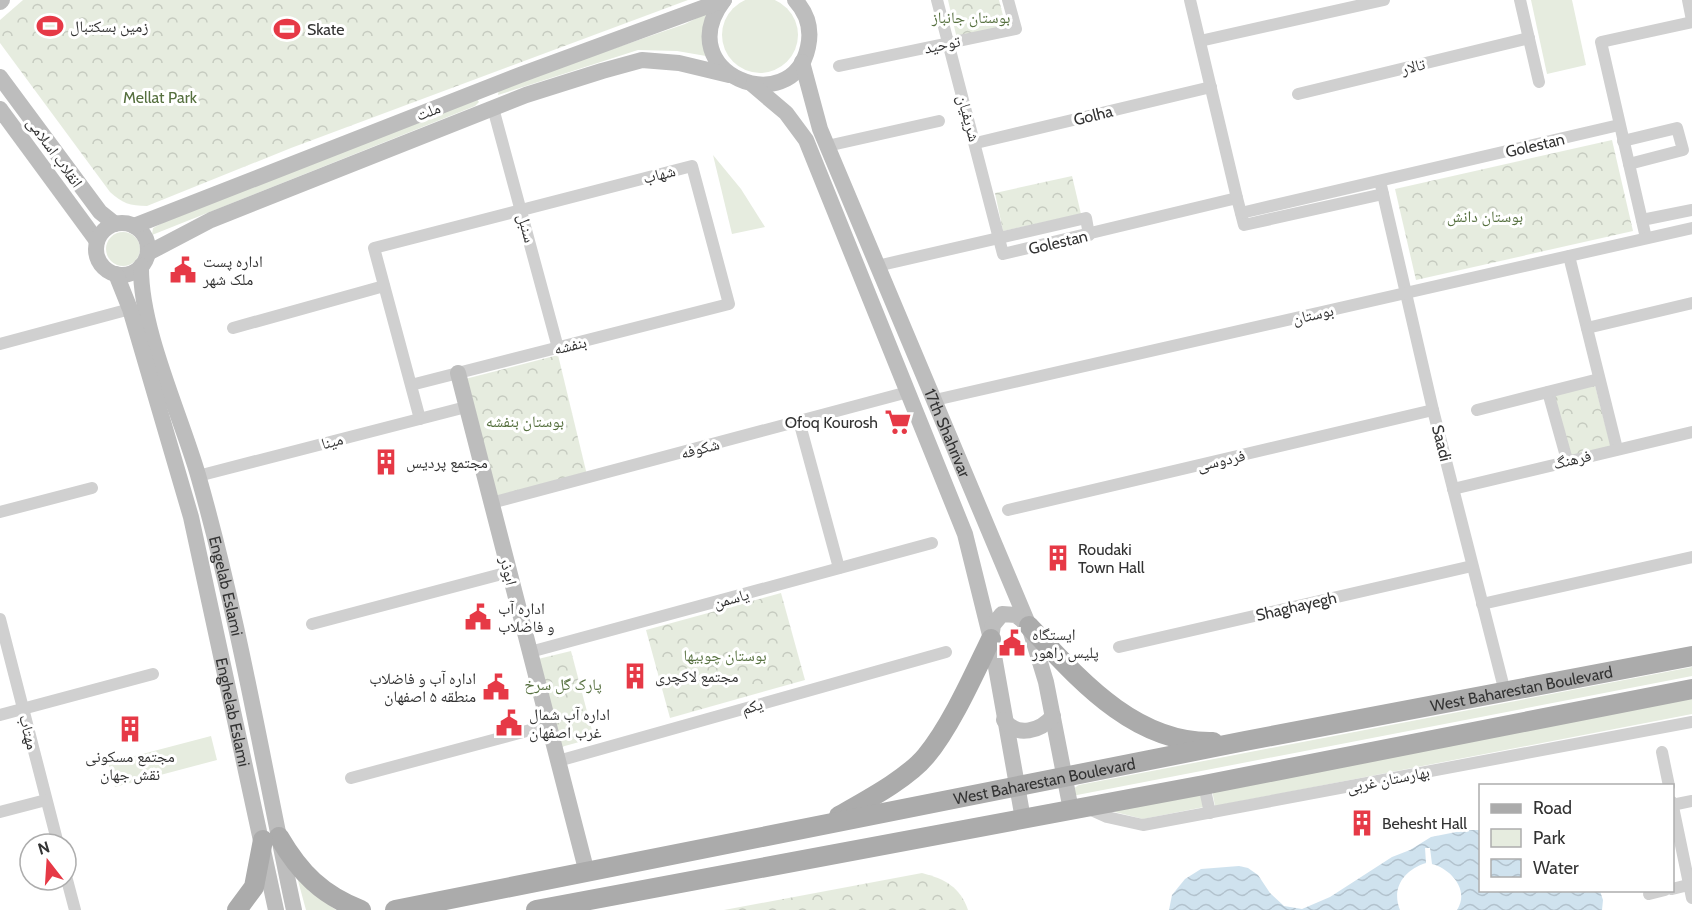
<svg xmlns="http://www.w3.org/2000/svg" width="1692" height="910" font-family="Cabin,'Noto Naskh Arabic',sans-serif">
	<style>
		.green { fill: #e6ecdf }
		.forest { fill: url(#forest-crowns) }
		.water { fill: url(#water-waves) }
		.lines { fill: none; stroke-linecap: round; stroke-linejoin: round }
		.street { stroke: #d0d0d0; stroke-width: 12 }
		.secondary { stroke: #bdbdbd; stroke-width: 16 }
		.primary { stroke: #ababab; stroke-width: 20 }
		.labels { text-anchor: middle; stroke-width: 6; stroke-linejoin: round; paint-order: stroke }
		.park-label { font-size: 16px; fill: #56703f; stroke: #fff }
		.poi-label { font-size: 16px; fill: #333; stroke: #fff; text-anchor: start }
		.street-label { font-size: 16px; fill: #333; stroke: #fff }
	</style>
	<defs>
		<pattern id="forest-crowns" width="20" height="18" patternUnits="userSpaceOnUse" patternTransform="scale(1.5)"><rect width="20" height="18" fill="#e6ecdf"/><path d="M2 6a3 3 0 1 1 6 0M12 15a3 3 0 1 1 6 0" fill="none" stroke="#c6cbc0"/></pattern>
		<pattern id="water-waves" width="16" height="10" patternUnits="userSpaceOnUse" patternTransform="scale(1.5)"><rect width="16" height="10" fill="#cfe2ee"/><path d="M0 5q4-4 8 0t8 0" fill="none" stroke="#b2c2cd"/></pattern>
	</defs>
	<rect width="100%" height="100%" fill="#fff"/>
	<g class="green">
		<circle cx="760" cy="35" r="38"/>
		<path d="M1531,0H1572L1586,65L1547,74Z"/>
		<path d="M707,13L703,39L706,56L677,51L638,50L498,95L499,88L685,24Z"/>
		<path d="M476,98L479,102L475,106L152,235L153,228L174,217Z"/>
		<path d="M713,155L741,189L765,227L732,234Z"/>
		<circle cx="123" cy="249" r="17"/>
		<path d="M1692,667V676L1072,796L1071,790L1079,785Z"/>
		<path d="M1692,694V714L1215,806L1212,790Z"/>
		<path d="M211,736L217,760L115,787L108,763Z"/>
		<path d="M1201,792L1204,807L1143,819L1103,809Z"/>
		<path d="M297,877L309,891L336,910H306Z"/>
	</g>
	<g class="forest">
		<path d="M23,0H688L291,148L147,206C130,206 122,203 110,192L0,43V20Z"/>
		<path d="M948,0H999L1006,27L957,39Z"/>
		<path d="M1612,140L1633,231L1416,280L1395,189Z"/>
		<path d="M1072,176L1081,214L1003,231L995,193Z"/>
		<path d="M558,355L587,475L495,499L465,379Z"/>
		<path d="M1595,385L1611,447L1570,456L1553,395Z"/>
		<path d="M781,593L805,680L670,718L646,630Z"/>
		<path d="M571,651L594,738L561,747L538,659Z"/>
		<path d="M922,873C945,879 960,887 968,910H724Z"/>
	</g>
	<path class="water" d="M1466,830H1480V890L1600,891L1603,900L1602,910H1457C1470,890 1451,869 1432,864L1430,848H1425L1426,863C1404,870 1391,888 1400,910H1169L1172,895L1185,879L1201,869L1239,866L1248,868L1258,875L1270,893L1284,906L1302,909L1330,897L1392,857L1410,850L1431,837Z"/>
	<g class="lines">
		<g class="street">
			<path d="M937,0L1003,254L1237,198L1244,225L1383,194L1380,181"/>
			<path d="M1190,0L1237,198"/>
			<path d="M1520,0L1539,82"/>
			<path d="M1688,0L1692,20"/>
			<path d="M1200,41L1384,0"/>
			<path d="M839,66L1016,29L1008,0"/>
			<path d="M1298,94L1529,38"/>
			<path d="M493,108L558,348"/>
			<path d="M1623,141L1677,128L1683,150L1629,164"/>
			<path d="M976,143L1211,87"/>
			<path d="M827,146L939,121"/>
			<path d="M1383,194L1433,410L1505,692"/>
			<path d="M1241,213L1619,125"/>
			<path d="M1642,220L1692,210"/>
			<path d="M1646,238L1601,42L1692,22"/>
			<path d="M1569,256L1617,449"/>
			<path d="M877,266L1086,218L1089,235"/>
			<path d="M233,328L384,286"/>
			<path d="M1587,328L1692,303"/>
			<path d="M0,344L130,309"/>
			<path d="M411,385L729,304L692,166L374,248L420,419"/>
			<path d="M1548,392L1567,460"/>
			<path d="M935,400L1692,228"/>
			<path d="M1477,410L1599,379"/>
			<path d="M799,421L839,568"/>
			<path d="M198,476L466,407"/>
			<path d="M1453,489L1692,432"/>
			<path d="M491,503L908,392"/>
			<path d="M1008,510L1433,410"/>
			<path d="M0,512L92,488"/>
			<path d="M1482,604L1692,557"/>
			<path d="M0,619L58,844"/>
			<path d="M312,624L509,572"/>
			<path d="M1119,647L1472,566"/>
			<path d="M530,652L932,543"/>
			<path d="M0,715L153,674"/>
			<path d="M1662,752L1669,786"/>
			<path d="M558,761L946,652"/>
			<path d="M351,778L549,725"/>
			<path d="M1204,785L1210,813"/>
			<path d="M1672,802L1692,898"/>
			<path d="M1672,805L1692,801"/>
			<path d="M1087,808L1107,817L1143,825L1692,722"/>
			<path d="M0,812L46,800"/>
			<path d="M66,876L75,910"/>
			<path d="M1672,889L1692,884"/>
			<path d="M1649,894L1665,890"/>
		</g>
		<g class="secondary">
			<path d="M724,0C668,73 792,122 808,47C812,29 807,13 795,0"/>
			<path d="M0,2L2,0"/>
			<path id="s1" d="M802,62L820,129L1029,626L1046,682L1071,810"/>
			<path d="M0,77L100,212L115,224"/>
			<path d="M753,85L786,113L806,140L965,534L991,639L1023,819"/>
			<path d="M0,109L97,241"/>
			<circle cx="122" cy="249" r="26"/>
			<path d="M134,226L520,75L724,0"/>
			<path d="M148,253L211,220L526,95L602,71L642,60L679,63L729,75"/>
			<path id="s2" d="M141,266C140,329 180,413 198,475C239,618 263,765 294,910"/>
			<path id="s3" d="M116,274L130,309L191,517L276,910"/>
			<path d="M458,373L587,873"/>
			<path d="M991,638L993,625L1002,614L1016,615L1028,625"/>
			<path d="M1004,720C1017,738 1041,731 1053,716"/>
		</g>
		<g class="primary">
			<path d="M1029,626C1078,678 1134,744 1213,742"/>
			<path d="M839,816C865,801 907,779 926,756C951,726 974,674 991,639"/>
			<path d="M279,837C300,873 322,895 361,910"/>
			<path d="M237,910L254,887L263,840"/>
			<path id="s4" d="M395,910L1245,741L1692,656"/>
			<path d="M536,910L1204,785L1692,689"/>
		</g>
	</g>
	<defs>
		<g id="stadium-bare" transform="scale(2.07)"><path d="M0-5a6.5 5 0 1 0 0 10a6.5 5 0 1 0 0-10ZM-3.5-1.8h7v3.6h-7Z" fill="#e63946" stroke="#fff" stroke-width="2.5" paint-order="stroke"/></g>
		<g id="civic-bare" transform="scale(2.07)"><path d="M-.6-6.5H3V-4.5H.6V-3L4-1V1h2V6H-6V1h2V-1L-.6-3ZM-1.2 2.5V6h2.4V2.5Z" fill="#e63946" stroke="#fff" stroke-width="2.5" paint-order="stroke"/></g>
		<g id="supermarket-bare" transform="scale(2.07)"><path d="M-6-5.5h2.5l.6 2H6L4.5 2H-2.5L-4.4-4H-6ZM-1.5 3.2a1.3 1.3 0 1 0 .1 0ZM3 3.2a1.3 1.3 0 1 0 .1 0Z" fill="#e63946" stroke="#fff" stroke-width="2.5" paint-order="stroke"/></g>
		<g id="building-bare" transform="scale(2.07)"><path d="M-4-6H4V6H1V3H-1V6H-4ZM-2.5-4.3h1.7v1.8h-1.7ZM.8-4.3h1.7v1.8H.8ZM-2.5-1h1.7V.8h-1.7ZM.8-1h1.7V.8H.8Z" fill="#e63946" stroke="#fff" stroke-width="2.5" paint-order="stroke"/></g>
	</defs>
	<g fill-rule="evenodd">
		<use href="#stadium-bare" x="50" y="26"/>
		<use href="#stadium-bare" x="287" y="29"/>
		<use href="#civic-bare" x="183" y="270"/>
		<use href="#supermarket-bare" x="898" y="422"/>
		<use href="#building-bare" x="386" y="462"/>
		<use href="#building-bare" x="1058" y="558"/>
		<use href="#civic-bare" x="478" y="617"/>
		<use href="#civic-bare" x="1012" y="643"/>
		<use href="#building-bare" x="635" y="676"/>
		<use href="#civic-bare" x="496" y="687"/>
		<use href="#civic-bare" x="509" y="723"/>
		<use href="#building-bare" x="130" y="729"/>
		<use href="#building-bare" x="1362" y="823"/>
	</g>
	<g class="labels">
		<g class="park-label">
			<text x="971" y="23">بوستان جانباز</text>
			<text x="160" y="103">Mellat Park</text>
			<text x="1485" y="222">بوستان دانش</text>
			<text x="525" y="427">بوستان بنفشه</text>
			<text x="725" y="661">بوستان چوبیها</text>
			<text x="563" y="690">پارک گل سرخ</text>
		</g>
		<g class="poi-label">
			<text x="70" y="32">زمین بسکتبال</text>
			<text x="307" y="35">Skate</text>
			<text x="203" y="267">اداره پست<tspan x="203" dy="18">ملک شهر</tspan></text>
			<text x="878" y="428" text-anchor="end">Ofoq Kourosh</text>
			<text x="406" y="468">مجتمع پردیس</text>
			<text x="1078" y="555">Roudaki<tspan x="1078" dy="18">Town Hall</tspan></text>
			<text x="498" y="614">اداره آب<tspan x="498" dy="18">و فاضلاب</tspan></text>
			<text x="1032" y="640">ایستگاه<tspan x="1032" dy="18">پلیس راهور</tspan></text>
			<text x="655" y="682">مجتمع لاکچری</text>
			<text x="476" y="684" text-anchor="end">اداره آب و فاضلاب<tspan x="476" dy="18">منطقه ۵ اصفهان</tspan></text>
			<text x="529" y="720">اداره آب شمال<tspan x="529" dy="18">غرب اصفهان</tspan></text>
			<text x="130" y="762" text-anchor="middle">مجتمع مسکونی<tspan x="130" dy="18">نقش جهان</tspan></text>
			<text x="1382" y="829">Behesht Hall</text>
		</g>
		<g class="street-label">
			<text transform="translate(942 44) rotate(-12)" y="6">توحید</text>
			<text transform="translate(1413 66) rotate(-14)" y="6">تالار</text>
			<text transform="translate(428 111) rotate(-21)" y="6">ملت</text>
			<text transform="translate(1093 115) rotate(-14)" y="6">Golha</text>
			<text transform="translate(969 118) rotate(75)" y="6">شریفیان</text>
			<text transform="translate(1535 145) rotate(-13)" y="6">Golestan</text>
			<text transform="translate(55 152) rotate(54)" y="6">انقلاب اسلامی</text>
			<text transform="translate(659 174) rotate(-14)" y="6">شهاب</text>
			<text transform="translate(527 228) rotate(75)" y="6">سنبل</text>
			<text transform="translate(1058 242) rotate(-13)" y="6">Golestan</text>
			<text transform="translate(1313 314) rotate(-13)" y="6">بوستان</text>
			<text transform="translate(570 345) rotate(-14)" y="6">بنفشه</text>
			<text dy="6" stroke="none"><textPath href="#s1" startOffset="399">17th Shahrivar</textPath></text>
			<text transform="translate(332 441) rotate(-15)" y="6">مینا</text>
			<text transform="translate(1442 443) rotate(76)" y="6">Saadi</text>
			<text transform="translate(700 448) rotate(-15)" y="6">شکوفه</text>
			<text transform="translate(1572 459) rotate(-13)" y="6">فرهنگ</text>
			<text transform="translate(1221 460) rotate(-13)" y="6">فردوسی</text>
			<text transform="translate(509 571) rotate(76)" y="6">ابوذر</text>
			<text dy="6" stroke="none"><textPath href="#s2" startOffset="332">Engelab Eslami</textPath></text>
			<text transform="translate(731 598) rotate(-15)" y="6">یاسمن</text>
			<text transform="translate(1296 606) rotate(-13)" y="6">Shaghayegh</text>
			<text dy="6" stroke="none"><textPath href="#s4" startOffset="1148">West Baharestan Boulevard</textPath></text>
			<text transform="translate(752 706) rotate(-16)" y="6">یکم</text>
			<text dy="6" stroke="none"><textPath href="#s3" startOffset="454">Enghelab Eslami</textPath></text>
			<text transform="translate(29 732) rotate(76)" y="6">مهتاب</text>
			<text transform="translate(1388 779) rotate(-11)" y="6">بهارستان غربی</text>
			<text dy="6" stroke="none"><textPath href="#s4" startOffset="662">West Baharestan Boulevard</textPath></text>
		</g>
	</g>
	<rect x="1479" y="784" width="195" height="108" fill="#ffffff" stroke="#adadad" stroke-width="1.5"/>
	<rect x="1491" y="804" width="30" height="9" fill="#ababab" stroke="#adadad" stroke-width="1.5"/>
	<text x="1533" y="814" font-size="18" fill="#333333">Road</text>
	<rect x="1491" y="829" width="30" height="18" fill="#e6ecdf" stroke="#adadad" stroke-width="1.5"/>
	<text x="1533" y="844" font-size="18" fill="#333333">Park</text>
	<rect x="1491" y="859" width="30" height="18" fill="url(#water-waves)" stroke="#adadad" stroke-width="1.5"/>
	<text x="1533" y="874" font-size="18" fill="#333333">Water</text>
	<g transform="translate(48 862) rotate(343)"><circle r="28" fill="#ffffff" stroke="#adadad" stroke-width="1.5"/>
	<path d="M0-4.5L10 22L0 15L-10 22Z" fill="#e63946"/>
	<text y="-9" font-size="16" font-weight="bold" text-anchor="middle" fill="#333333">N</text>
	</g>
</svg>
